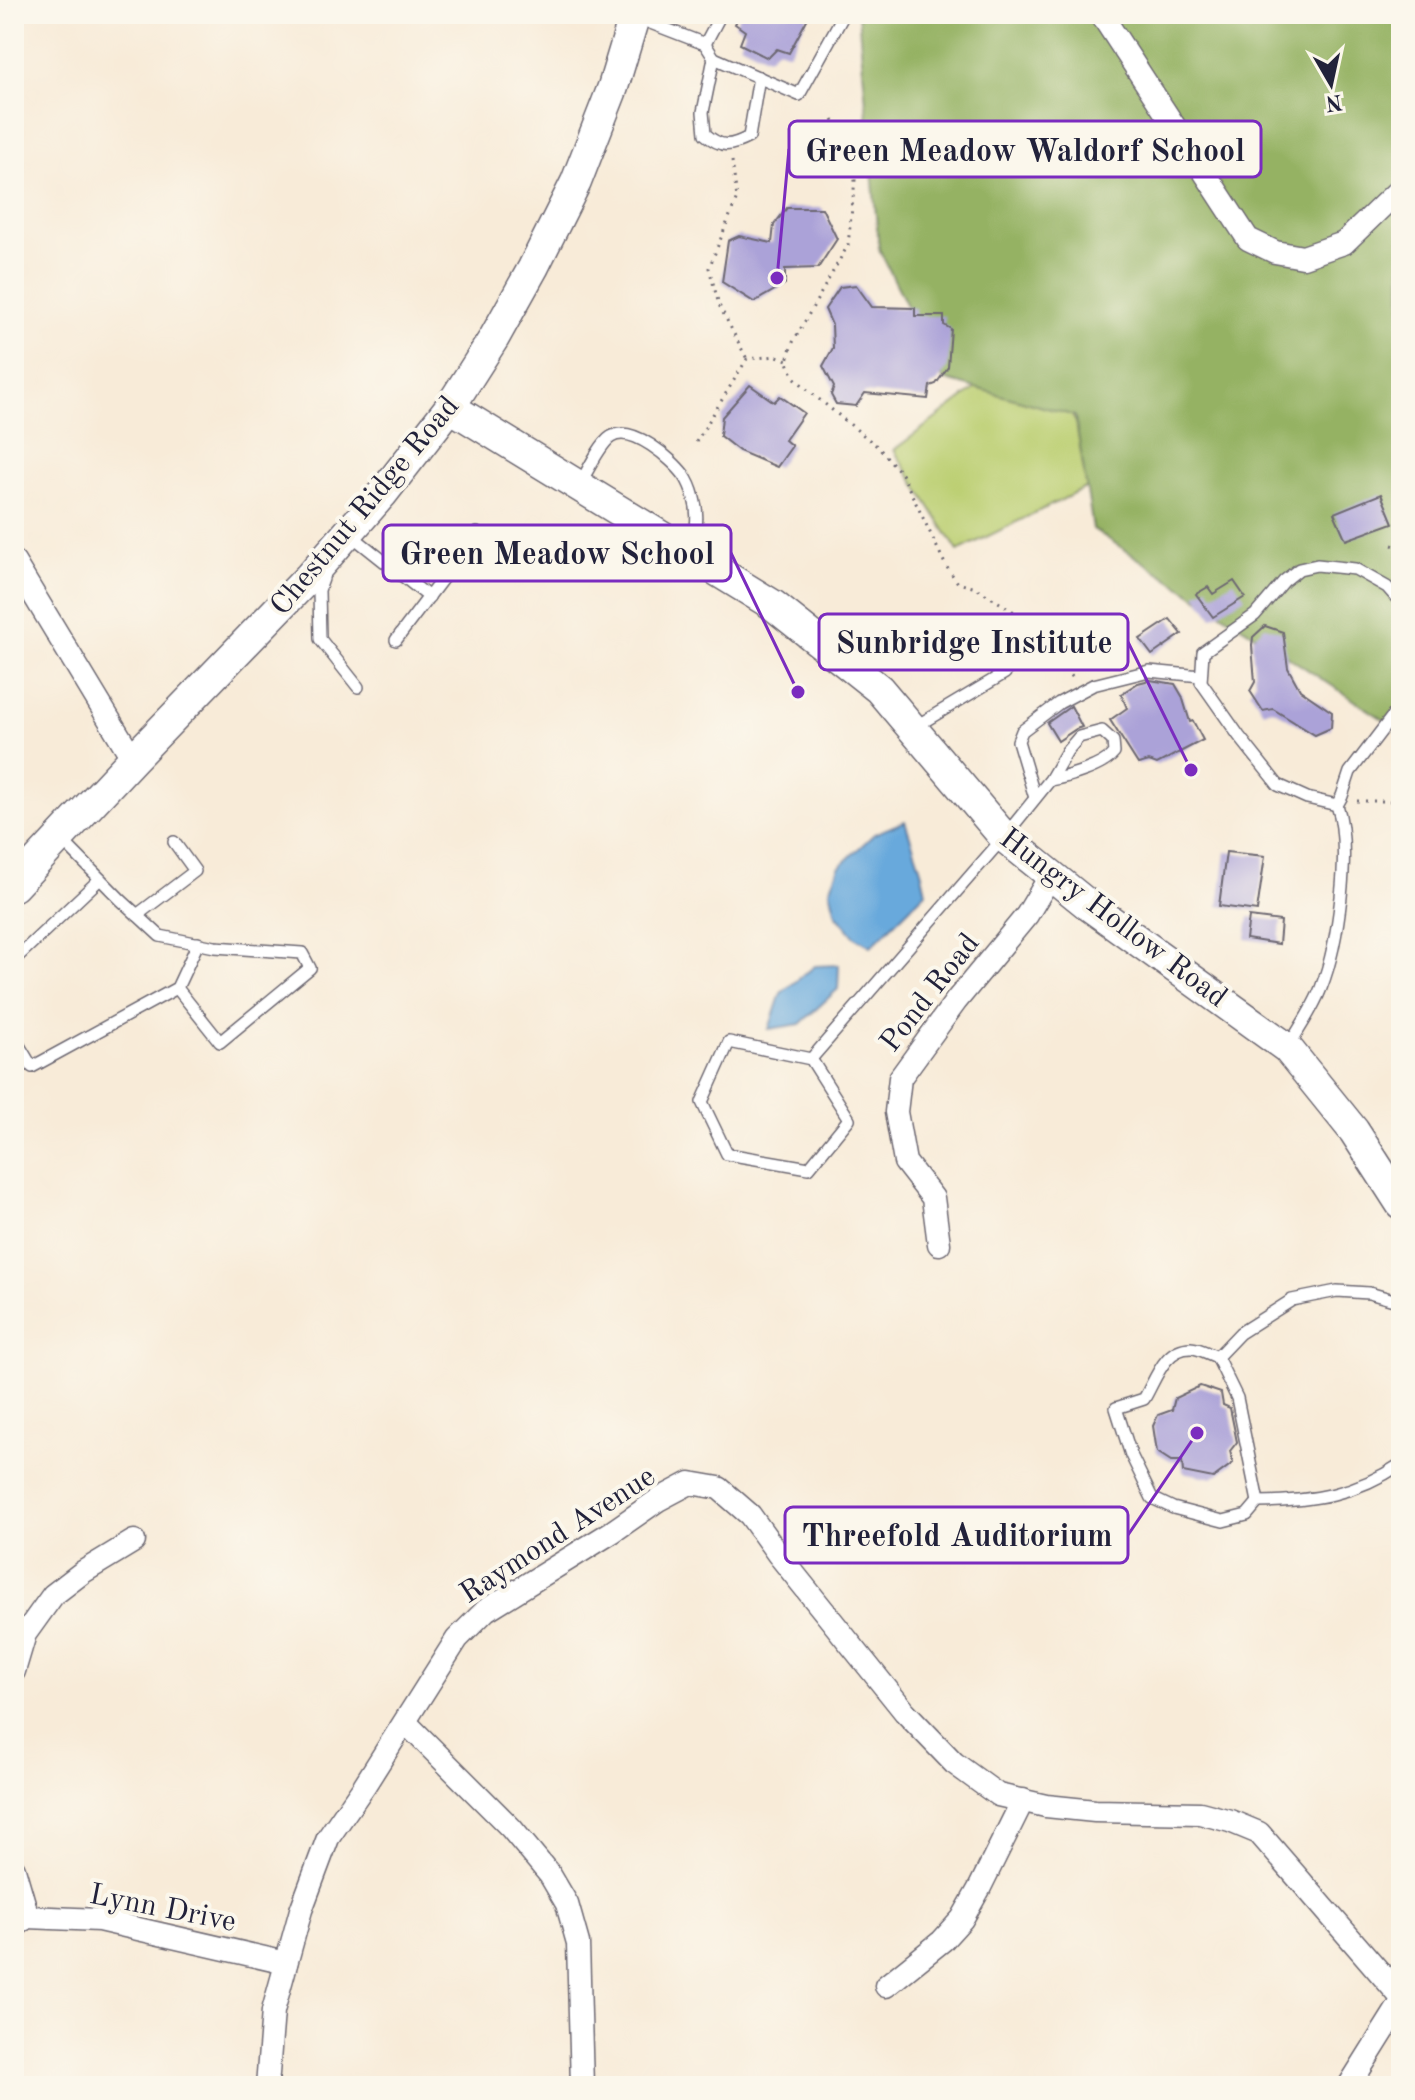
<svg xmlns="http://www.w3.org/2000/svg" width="1415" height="2100" font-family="'Old Standard TT',serif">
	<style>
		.green { fill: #bccf72; stroke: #6f7856; stroke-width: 2 }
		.forest { fill: #95b264; stroke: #5c6a50; stroke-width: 2 }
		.water { fill: #68a9dc; stroke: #45668c; stroke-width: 2 }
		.building { fill: #aba2d8 }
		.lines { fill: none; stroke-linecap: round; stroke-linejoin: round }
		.lane-casing { stroke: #6d6872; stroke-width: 14 }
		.street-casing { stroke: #6d6872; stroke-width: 25 }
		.secondary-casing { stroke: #6d6872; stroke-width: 33 }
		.path { stroke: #6d6872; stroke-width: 3; stroke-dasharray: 2 6; stroke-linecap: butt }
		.lane { stroke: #fff; stroke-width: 11 }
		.street { stroke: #fff; stroke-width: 22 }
		.secondary { stroke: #fff; stroke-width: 30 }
		.labels { text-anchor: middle; stroke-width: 8; stroke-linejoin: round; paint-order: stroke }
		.street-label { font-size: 30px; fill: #22223b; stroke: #fbf7ec }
		.leader { fill: none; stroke: #7b2cbf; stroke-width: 3 }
		.callout-dot { fill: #7b2cbf; stroke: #fbf7ec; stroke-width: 3 }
		.callout { fill: #fbf7ec; stroke: #7b2cbf; stroke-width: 3 }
		.callout-label { font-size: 32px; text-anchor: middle; font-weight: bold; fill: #22223b }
	</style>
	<rect width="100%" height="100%" fill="#fbf7ec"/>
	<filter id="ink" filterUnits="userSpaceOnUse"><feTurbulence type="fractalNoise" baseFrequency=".0125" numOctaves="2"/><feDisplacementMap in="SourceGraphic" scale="16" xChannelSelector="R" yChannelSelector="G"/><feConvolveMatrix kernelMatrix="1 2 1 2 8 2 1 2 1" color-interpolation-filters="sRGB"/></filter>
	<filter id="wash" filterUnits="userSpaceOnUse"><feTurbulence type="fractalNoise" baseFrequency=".006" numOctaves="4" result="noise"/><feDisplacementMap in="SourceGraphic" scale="32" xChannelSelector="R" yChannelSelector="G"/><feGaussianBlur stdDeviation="1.8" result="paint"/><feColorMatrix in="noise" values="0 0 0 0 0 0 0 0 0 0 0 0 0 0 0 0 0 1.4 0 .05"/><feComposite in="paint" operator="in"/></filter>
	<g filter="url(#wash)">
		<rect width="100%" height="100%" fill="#f8ebd8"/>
		<path class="green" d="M1029,348L1110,476L958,551L894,450Z"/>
		<path class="forest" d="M858,14H1401V731L1093,529L1075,416L943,379L879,249Z"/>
		<g class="water">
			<path d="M905,821L921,870L926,892L871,946L855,937L836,914L830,890L839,867L874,834Z"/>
			<path d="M839,965L838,989L800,1024L769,1029L781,993L815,966Z"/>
		</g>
		<g id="blocks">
			<g class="building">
				<path d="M740,14H810L789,53L777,49L768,58L740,44L745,31L735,24Z"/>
				<path d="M787,208H822L837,239L818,268L785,269V284L754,302L722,282L728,241L739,236L772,243L774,225Z"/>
				<path d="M856,285L872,307L915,308V316H944V325L951,329L948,367L936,384L930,386L928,399L865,393L856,406L836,404L831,395L834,387L823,366L833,348L832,325L825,309L840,287Z"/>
				<path d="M750,385L774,402L780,396L804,413L785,440L792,446L777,467L739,451L720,436L722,417Z"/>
				<path d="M1381,494L1393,523L1346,540L1334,513Z"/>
				<path d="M1234,581L1245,597L1213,617L1196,594L1208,587L1213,594Z"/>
				<path d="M1170,619L1182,634L1152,655L1140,639Z"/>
				<path d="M1265,626L1283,632L1288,668L1300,690L1332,712L1331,728L1315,735L1273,709L1263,711L1250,691L1255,682L1252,646L1253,637Z"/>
				<path d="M1150,680L1175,684L1182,696L1190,722L1193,721L1203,740L1157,764L1149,761L1138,764L1110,720L1127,708L1121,694L1138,683Z"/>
				<path d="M1071,706L1082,727L1076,729L1058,741L1047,723Z"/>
				<path d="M1226,852L1265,856L1257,911L1219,906Z"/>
				<path d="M1249,917L1281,921L1279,944L1246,939Z"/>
				<path d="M1200,1386L1221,1393L1223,1405L1230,1408L1237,1442L1230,1451L1233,1463L1213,1478L1183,1472L1182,1461H1171L1157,1452L1153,1426L1158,1415L1172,1410L1175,1398Z"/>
			</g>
		</g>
	</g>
	<g filter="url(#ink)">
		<use href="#blocks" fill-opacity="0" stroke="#6d6872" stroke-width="2"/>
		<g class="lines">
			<g class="lane-casing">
				<g id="lane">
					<path d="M635,17L705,44L714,58L799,95L844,14"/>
					<path d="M705,44L721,14"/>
					<path d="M714,58L703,112L705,134C721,148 730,147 749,137L759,77"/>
					<path d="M580,484C587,472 600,444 611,437C632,424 672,459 684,475C689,482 692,490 694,498C700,518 695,534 690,554"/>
					<path d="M351,535L429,597"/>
					<path d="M320,574L323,579L319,590L320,639L358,687"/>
					<path d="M396,640L477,533"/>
					<path d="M913,728L1005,673"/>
					<path d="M1035,798L1018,741L1022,731L1059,703L1093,685L1149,671L1201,676"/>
					<path d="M1337,805L1307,798L1278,785L1239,736L1201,682L1203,652L1255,615L1284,581L1299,569L1317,565L1355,569L1387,587L1401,603"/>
					<path d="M60,838L121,900L160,936L215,947L302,953L310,968L220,1042L177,988"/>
					<path d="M137,915L195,871L174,842"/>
					<path d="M14,960L100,879"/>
					<path d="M14,1037L32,1067L177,988L198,943"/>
					<path d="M729,1042L811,1059L849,1119L809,1168L727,1154L702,1102Z"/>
					<path d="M1288,1048C1299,1028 1313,1009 1321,988C1338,945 1352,849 1337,805L1342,796L1350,772L1401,705"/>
					<path d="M811,1059L1004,837L1050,780L1067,751L1079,737L1102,731L1113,741L1114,753C1103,767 1068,777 1050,780"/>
					<path d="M1401,1302L1369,1293L1337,1291L1292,1300L1240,1333L1217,1357L1237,1398L1258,1502C1313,1501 1355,1495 1401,1464"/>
					<path d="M1217,1357C1209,1354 1199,1348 1191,1348C1164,1348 1156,1379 1144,1399L1116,1408L1131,1455L1152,1498L1173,1508L1223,1521L1247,1515L1258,1502"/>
				</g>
			</g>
			<g class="street-casing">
				<g id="street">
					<path d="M1101,14L1248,239L1275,252L1303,257L1344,243L1401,188"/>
					<path d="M14,562L133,759"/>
					<path d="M939,1244L933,1198L905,1162L896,1112L900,1078L956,1001L1027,915L1051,875"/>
					<path d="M14,1671L25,1634L53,1595L83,1572L134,1541"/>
					<path d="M405,1722L511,1828L550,1875L567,1904L578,1943L582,2086"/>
					<path d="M14,1869L28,1917L14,1927"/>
					<path d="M28,1917L99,1920L286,1963"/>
					<path d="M886,1986L942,1941L962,1919L979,1889L1023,1800"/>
					<path d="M267,2086L273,2011L301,1910L328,1838L364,1786L457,1639L486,1610L612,1532L658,1500L690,1483L719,1488L750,1515L778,1554L905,1712L954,1763L998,1795L1046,1806L1095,1811L1200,1813L1230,1821L1259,1833L1401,1997"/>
					<path d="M1349,2086L1401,2003"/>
				</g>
			</g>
			<g class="secondary-casing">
				<g id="secondary">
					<path d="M450,407L773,605L879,689L1004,837L1087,904L1287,1048L1354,1131L1401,1204"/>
					<path d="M14,886L133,759L310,576L383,493L450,407L494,338L533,268L576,182L613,87L635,14"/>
				</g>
			</g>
			<g class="path">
				<path d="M833,120L844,139L855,180L848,245L792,344L787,360L794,377L810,392L878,447L902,474L946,566L958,583L976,588L1016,613L1074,679"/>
				<path d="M732,161L737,198L709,268L719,305L747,359"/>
				<path d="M696,442L747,359L777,356L787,360"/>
				<path d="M1392,545L1401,548"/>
				<path d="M1357,801H1401"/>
			</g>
			<use href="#lane" class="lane"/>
			<use href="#street" class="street"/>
			<use href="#secondary" class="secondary"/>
		</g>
	</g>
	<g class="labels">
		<g class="street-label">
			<text transform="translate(364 505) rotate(-50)" y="10">Chestnut Ridge Road</text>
			<text transform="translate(1114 917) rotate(37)" y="10">Hungry Hollow Road</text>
			<text transform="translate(929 992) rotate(-52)" y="10">Pond Road</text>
			<text transform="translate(557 1534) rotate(-33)" y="10">Raymond Avenue</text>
			<text transform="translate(163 1907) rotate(11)" y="10">Lynn Drive</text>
		</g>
	</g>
	<path class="leader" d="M777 278L789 149M798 692L731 553M1191 770L1128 642M1197 1433L1128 1535"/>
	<g class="callout-dot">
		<circle cx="777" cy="278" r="8"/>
		<circle cx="798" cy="692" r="8"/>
		<circle cx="1191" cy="770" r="8"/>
		<circle cx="1197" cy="1433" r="8"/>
	</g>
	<g class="callout">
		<rect x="789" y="121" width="472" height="56" rx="8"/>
		<rect x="383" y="525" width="348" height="56" rx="8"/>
		<rect x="819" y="614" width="309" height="56" rx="8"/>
		<rect x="785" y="1507" width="343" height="56" rx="8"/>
	</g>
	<g class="callout-label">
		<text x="1025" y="161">Green Meadow Waldorf School</text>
		<text x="557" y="564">Green Meadow School</text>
		<text x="974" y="653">Sunbridge Institute</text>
		<text x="957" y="1546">Threefold Auditorium</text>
	</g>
	<rect width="1415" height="2100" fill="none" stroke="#fbf7ec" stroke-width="48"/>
	<g transform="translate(1331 84) rotate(171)" stroke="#fbf7ec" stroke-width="6" paint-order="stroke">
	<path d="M0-6L14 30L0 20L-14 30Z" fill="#22223b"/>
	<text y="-12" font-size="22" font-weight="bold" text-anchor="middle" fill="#22223b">N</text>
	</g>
</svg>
